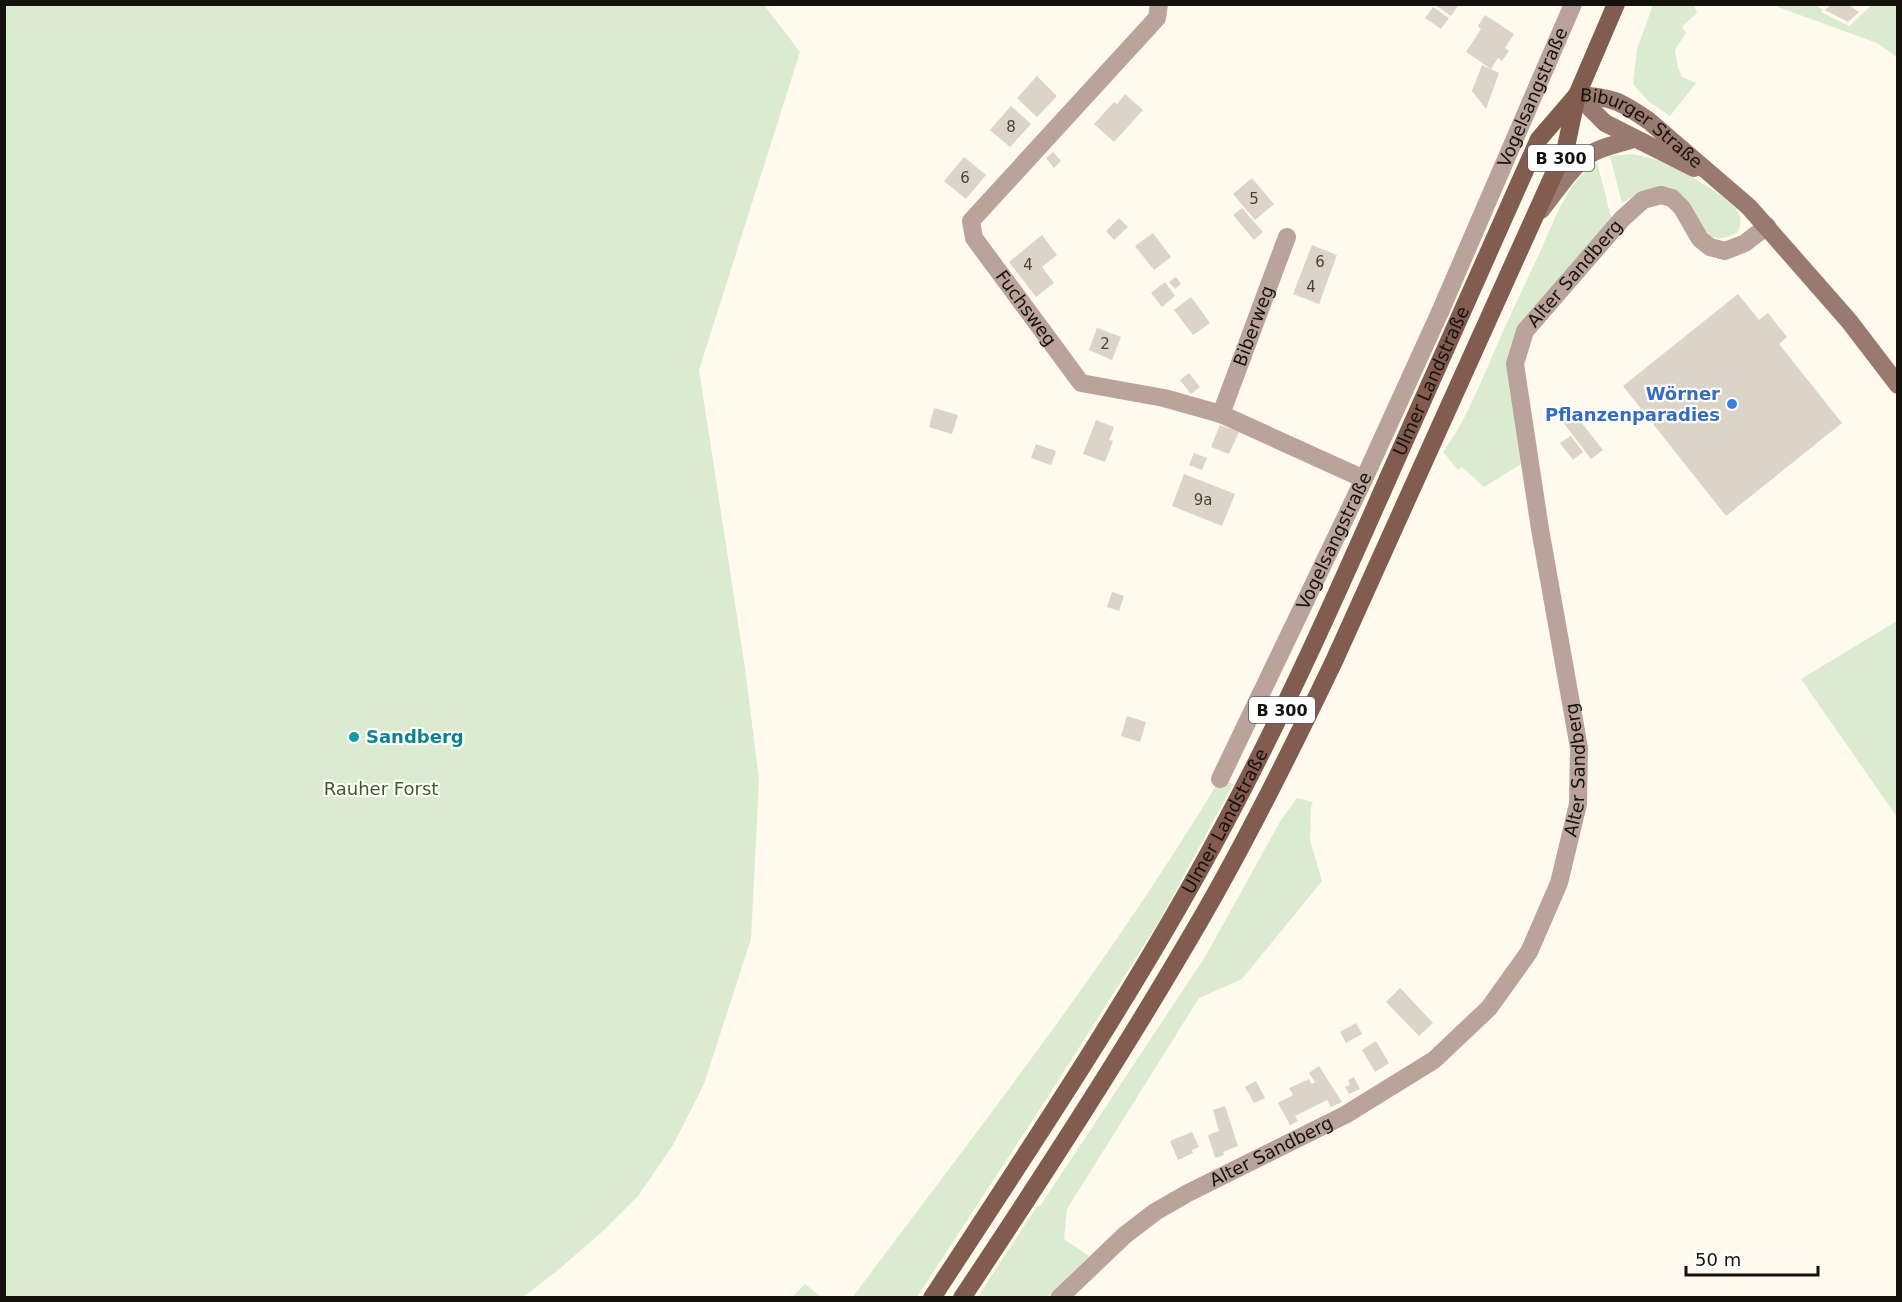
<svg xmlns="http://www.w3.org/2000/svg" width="1902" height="1302" font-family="'DejaVu Sans',sans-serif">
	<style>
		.green { fill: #dbebcf }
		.building { fill: #dcd4c8 }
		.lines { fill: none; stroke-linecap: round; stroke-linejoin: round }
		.street { stroke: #b9a39b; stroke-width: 18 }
		.secondary { stroke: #997a6f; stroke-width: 18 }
		.primary { stroke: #825c4f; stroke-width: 18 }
		.shop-dot { fill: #3f7fe0; stroke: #fff; stroke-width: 2 }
		.culture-dot { fill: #0f9aa8; stroke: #fff; stroke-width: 2 }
		.labels { text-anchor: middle; stroke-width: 4.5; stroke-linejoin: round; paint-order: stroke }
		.number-label { font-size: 15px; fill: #47423c }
		.shield { fill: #fff; stroke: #5b5956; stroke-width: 1.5 }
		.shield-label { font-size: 16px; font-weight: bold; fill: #15120e }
		.street-label { font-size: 18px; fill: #15120e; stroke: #fff }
		.shop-label { font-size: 18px; font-weight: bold; fill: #366cbe; stroke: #fff; text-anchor: end }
		.culture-label { font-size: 18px; font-weight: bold; fill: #0d838f; stroke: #fff; text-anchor: start }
		.park-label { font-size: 18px; fill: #3d5b20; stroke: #fff }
	</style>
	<rect width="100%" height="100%" fill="#fff9ee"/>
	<g class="green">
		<path d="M5,4L764,5L800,52L699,370L745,668L759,780L751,939L704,1084L673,1145L638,1196L604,1230L557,1271L523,1297H5Z"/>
		<path d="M1653,5H1694L1697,13L1682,27L1686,33L1675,50L1678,68L1682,77L1696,83L1670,116L1648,101L1633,84L1637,49Z"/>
		<path d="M1777,5H1815L1823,10L1821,12L1849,26L1872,5H1897V57L1877,43L1778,7Z"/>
		<path d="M1632,154C1639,156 1647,157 1654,159C1673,166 1733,197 1739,214C1742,221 1740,226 1738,232C1697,256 1699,203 1674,189C1666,185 1655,188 1646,190C1638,192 1630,199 1622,203L1610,156Z"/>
		<path d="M1597,162L1612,221L1517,335L1523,463L1484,487L1462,467L1458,470L1443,452C1464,424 1477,391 1491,359C1507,322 1524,286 1541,250C1555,219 1567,182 1597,162Z"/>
		<path d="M1897,621V817L1801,679Z"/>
		<path d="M1220,779L1233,784L1160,920L1049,1095L917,1297L852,1298C979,1128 1111,961 1220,779Z"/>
		<path d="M1297,798L1313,802L1311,807L1310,840L1322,881L1242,979L1199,998L1067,1209L1064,1239L1089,1256L1047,1297L977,1298L1037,1206H1040L1205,957L1281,820Z"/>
		<path d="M805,1284L821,1297H792Z"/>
	</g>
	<g class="building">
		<path d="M1434,4H1459L1451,16Z"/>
		<path d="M1832,4H1847L1859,12L1848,22L1825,10Z"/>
		<path d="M1433,7L1449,18L1441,29L1425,18Z"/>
		<path d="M1485,15L1514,34L1505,48L1509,51L1502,61L1498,58L1491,69L1466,52L1481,29L1478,26Z"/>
		<path d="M1482,65L1499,73L1486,109L1472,91Z"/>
		<path d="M1037,76L1057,96L1037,117L1017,98Z"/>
		<path d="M1125,94L1143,110L1114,142L1094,124L1114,102L1117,104Z"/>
		<path d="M1011,106L1031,124L1010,147L990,130Z"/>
		<path d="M1053,152L1061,161L1054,168L1046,158Z"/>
		<path d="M964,157L986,175L966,199L944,181Z"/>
		<path d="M1252,178L1274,204L1255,220L1233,194Z"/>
		<path d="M1242,208L1263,232L1254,240L1233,215Z"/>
		<path d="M1119,218L1128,227L1114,240L1106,231Z"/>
		<path d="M1153,233L1171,257L1154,270L1135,246Z"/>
		<path d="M1042,235L1057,255L1042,267L1054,283L1036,297L1009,262Z"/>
		<path d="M1312,245L1337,255L1319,304L1293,294Z"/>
		<path d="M1176,277L1181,284L1175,289L1169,282Z"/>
		<path d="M1165,282L1175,296L1162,307L1151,293Z"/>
		<path d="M1738,294L1759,320L1768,313L1787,337L1779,344L1842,423L1726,516L1623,386Z"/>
		<path d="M1191,297L1210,323L1193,335L1174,310Z"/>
		<path d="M1097,328L1121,337L1112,360L1089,350Z"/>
		<path d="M1189,373L1200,387L1191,394L1180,380Z"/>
		<path d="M934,408L958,415L952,434L929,427Z"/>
		<path d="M1573,412L1603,450L1591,459L1562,421Z"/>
		<path d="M1096,420L1114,427L1109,440L1113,441L1105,462L1083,454Z"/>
		<path d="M1220,425L1239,432L1229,454L1211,447Z"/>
		<path d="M1571,436L1583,452L1573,460L1560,443Z"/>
		<path d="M1036,444L1056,451L1051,465L1031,458Z"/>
		<path d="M1194,453L1207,458L1202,470L1189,465Z"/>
		<path d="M1184,474L1235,494L1222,526L1172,506Z"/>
		<path d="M1112,592L1124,596L1119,611L1107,607Z"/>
		<path d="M1127,716L1146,722L1140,742L1121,736Z"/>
		<path d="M1400,988L1433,1023L1419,1036L1386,1002Z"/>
		<path d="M1356,1023L1362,1034L1346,1043L1340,1032Z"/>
		<path d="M1376,1041L1389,1063L1375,1072L1362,1050Z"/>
		<path d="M1319,1066L1342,1102L1331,1107L1327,1100L1295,1116L1298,1121L1290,1125L1278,1103L1293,1095L1289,1088L1309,1079L1312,1084L1315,1082L1309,1073Z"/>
		<path d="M1354,1077L1360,1089L1349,1094L1345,1087L1350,1085L1348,1080Z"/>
		<path d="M1256,1081L1265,1098L1254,1103L1245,1087Z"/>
		<path d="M1225,1106L1238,1146L1223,1152L1224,1155L1215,1158L1208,1135L1219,1131L1213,1110Z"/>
		<path d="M1192,1132L1199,1147L1192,1150L1193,1153L1178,1160L1170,1141Z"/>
	</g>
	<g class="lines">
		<g class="street">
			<path id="s1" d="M1159,4L1157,18L971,221L974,238L1081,383L1164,398L1221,414L1364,479"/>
			<path id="s2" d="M1221,414L1287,237"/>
			<path id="s3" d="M1220,779L1364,479L1440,312L1573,4"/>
			<path id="s4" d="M1059,1298L1125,1235L1155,1212L1188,1193L1345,1115L1434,1060L1489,1008L1529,952L1559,883L1578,804L1579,748L1540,529L1515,364L1525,331L1622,219L1643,200L1661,195L1672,198L1682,208L1700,239L1710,247L1725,251L1745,243L1767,226"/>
		</g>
		<g class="secondary">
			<path id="s5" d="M1577,95C1613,97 1620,101 1649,121L1749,207L1849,321L1898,385"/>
			<path d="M1577,95L1605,123L1694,168"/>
			<path d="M1541,210C1554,194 1572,166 1589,155C1602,146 1619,144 1634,139"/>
		</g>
		<g class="primary">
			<path id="s6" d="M932,1298C1033,1143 1136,990 1223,827C1284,713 1337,594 1389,476C1439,364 1489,251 1539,139L1576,96"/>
			<path d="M962,1298C1045,1173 1127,1047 1202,917C1250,834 1293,747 1335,659L1566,147L1577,95L1616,4"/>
		</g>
	</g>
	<circle class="shop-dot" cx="1732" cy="404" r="6"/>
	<circle class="culture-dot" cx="354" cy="737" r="6"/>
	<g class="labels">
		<g class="number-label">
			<text x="1011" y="132">8</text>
			<text x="965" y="183">6</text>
			<text x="1254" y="204">5</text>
			<text x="1320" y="267">6</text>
			<text x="1028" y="270">4</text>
			<text x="1311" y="292">4</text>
			<text x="1105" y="349">2</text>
			<text x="1203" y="505">9a</text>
		</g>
		<g class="shield">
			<rect x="1528" y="145" width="66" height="26" rx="4.5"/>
			<rect x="1249" y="697" width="66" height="26" rx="4.5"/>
		</g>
		<g class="shield-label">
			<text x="1561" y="164">B 300</text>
			<text x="1282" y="716">B 300</text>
		</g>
		<g class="street-label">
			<text dy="6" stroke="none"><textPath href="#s3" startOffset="750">Vogelsangstraße</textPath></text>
			<text dy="6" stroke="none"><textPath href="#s5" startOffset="74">Biburger Straße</textPath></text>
			<text dy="6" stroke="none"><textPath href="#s4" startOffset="1304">Alter Sandberg</textPath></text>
			<text dy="6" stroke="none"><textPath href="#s1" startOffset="394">Fuchsweg</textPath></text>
			<text dy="6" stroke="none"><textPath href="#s2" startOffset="94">Biberweg</textPath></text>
			<text dy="6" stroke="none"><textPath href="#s6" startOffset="1046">Ulmer Landstraße</textPath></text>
			<text dy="6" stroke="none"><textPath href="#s3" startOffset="264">Vogelsangstraße</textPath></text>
			<text dy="6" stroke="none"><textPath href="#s4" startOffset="782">Alter Sandberg</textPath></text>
			<text dy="6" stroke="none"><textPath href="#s6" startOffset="560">Ulmer Landstraße</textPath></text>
			<text dy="6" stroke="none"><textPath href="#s4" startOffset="260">Alter Sandberg</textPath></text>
		</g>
		<g class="shop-label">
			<text x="1720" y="400">Wörner<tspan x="1720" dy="21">Pflanzenparadies</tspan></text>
		</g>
		<g class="culture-label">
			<text x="366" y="743">Sandberg</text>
		</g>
		<g class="park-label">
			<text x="381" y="795">Rauher Forst</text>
		</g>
	</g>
	<rect width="1902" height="1302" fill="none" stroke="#15120e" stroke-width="12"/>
	<path d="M1686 1266v9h132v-9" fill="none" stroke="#15120e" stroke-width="3"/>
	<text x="1695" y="1266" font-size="18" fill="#15120e" stroke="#ffffff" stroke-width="4.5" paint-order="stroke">50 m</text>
</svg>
